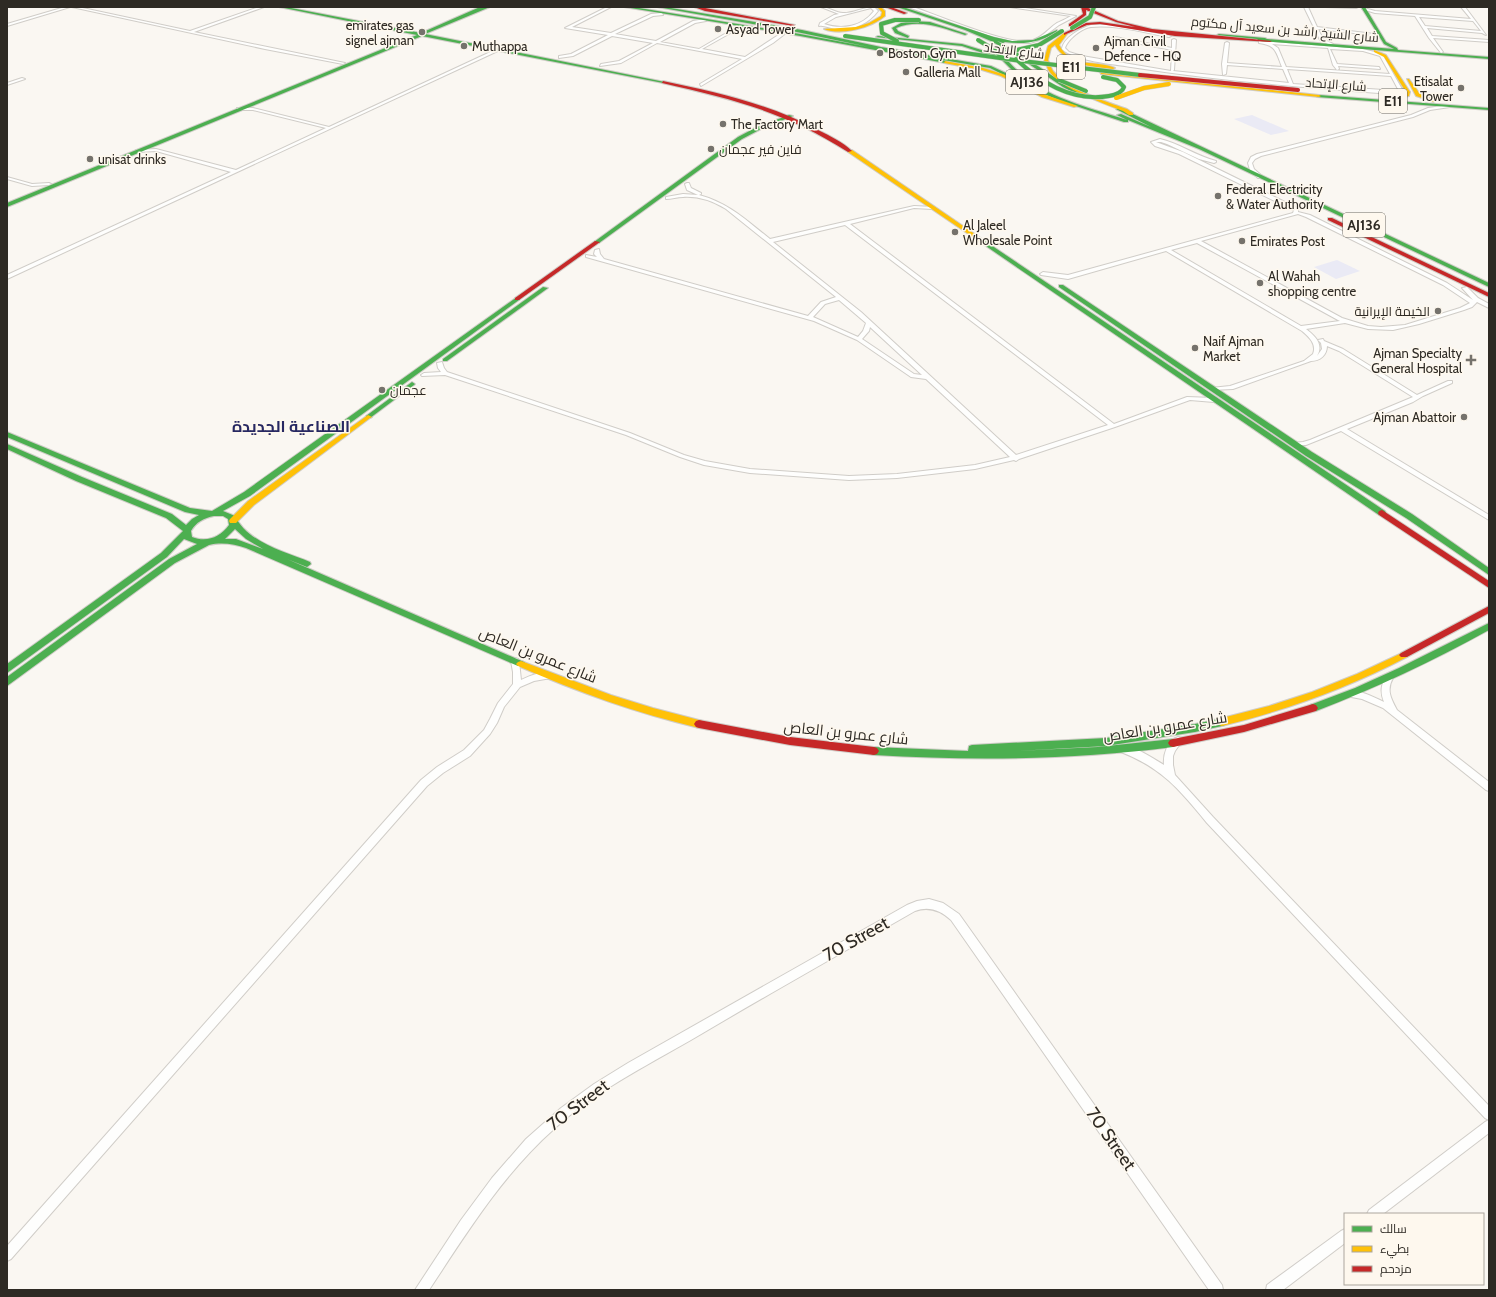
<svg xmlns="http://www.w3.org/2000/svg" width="1496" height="1297" font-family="Cabin,Cairo,sans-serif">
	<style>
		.green { fill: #eaeaf5 }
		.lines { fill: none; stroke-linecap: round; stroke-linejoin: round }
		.street-casing { stroke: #d0cdc8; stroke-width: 2 }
		.fast-casing { stroke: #d0cdc8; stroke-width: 2 }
		.slow-casing { stroke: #d0cdc8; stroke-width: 2 }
		.jam-casing { stroke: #d0cdc8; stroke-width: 2 }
		.street { fill: #fefefd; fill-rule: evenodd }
		.fast { fill: #4caf50; fill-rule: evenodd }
		.slow { fill: #ffc107; fill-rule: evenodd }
		.jam { fill: #c62828; fill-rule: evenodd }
		.fast-bridge-casing { stroke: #d0cdc8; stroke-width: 5; stroke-linecap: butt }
		.slow-bridge-casing { stroke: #d0cdc8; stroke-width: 5; stroke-linecap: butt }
		.jam-bridge-casing { stroke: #d0cdc8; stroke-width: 5; stroke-linecap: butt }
		.fast-bridge { stroke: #4caf50; stroke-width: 4 }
		.slow-bridge { stroke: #ffc107; stroke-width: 4 }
		.jam-bridge { stroke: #c62828; stroke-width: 4 }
		.poi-dot { fill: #75726c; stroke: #fef8ee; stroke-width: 1.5 }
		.labels { text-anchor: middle; stroke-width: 3; stroke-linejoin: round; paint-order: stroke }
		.far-poi-label { font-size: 13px; fill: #2e2a24; stroke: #fef8ee; text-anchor: start }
		.far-street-label { font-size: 13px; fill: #2e2a24; stroke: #fef8ee }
		.shield { fill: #fef8ee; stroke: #6c6861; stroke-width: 1 }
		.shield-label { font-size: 14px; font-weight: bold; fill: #2e2a24 }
		.street-label { font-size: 15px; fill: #2e2a24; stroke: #fef8ee }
		.far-district-label { font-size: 16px; font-weight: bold; fill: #272862; stroke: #fef8ee }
		.near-street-label { font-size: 18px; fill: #2e2a24; stroke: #fef8ee }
	</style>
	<rect width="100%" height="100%" fill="#faf7f2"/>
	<g class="green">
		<path d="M1252,115L1289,131L1271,135L1234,119Z"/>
		<path d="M1337,260L1360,271L1336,279L1314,267Z"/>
	</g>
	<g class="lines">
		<g class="street-casing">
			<g id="street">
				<path d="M65,7H70L7,26V24Z"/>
				<path d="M72,7H78L190,31L259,7H264L194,32L345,63L343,64L265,49Z"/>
				<path d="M607,7H611L572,27L611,33L651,14L662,13L663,15L653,16L615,34L656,41L693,21L705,19L706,21L695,23L660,42L699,49L740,25L741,27L702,49L745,57L783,32L786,33L773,43L701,86L700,84L742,59L657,43L621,63L600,66L601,64L619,61L653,43L612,36L573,56L559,58V56L571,54L608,35L565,28Z"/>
				<path d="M695,7H712L710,8Z"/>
				<path d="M821,7C829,7 835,13 843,13C851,14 864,7 874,7L878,11C868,25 850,31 835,29C829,28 824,25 819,26L820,23L834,15L839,14ZM871,8L874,11C862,27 842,30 824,24L836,17Z"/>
				<path d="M908,7H913C937,15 1010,46 1031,41C1042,38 1048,29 1057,23C1061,21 1066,19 1071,16L1010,7H1019L1076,16L1059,25L1039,40L1030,43H1020L988,35Z"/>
				<path d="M1304,7H1308L1317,27L1374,34L1372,35L1318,29L1323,39L1333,44L1330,45L1320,40Z"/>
				<path d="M1325,7H1358L1356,8Z"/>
				<path d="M1461,7H1465L1486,35L1482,33L1427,28L1432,36L1489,40V42L1433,38L1443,52L1441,53L1429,38L1415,16L1375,13L1362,9L1364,8L1375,11L1471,19ZM1419,17L1473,21L1481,31L1425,26Z"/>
				<path d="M1091,25H1109L1171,36L1169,37C1146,33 1114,24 1091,27C1082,28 1068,39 1065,48L1069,52L1082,56L1171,71L1172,50L1115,39L1107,44L1104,43L1115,37L1172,48V40L1174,39L1176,40L1174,70L1173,71L1289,83L1283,69L1227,65L1226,74L1223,75L1222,64L1225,43L1227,42L1229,43L1227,63L1282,67C1276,52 1276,45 1259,43V41L1363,49L1382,54L1403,91L1410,92L1402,94H1392C1305,87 1218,81 1131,67C1114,64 1074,61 1062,49C1063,38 1081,28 1091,25ZM1272,44L1328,48L1333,65L1337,70L1339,69L1338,66L1380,69L1379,67L1337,64L1330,49L1363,51L1380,56L1390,74L1286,67L1278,48ZM1287,69L1391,76L1399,91L1293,84Z"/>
				<path d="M499,48L502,49L7,279V275L231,172L156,151L138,152L136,151V150L156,149L236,170L326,128L253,110H238L237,108H253L329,127Z"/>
				<path d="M22,78L25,79L7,85V83Z"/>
				<path d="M1449,105L1450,107L1430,110L1413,117L1261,156L1255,159L1252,163L1254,169L1262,176V178H1258L1250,170L1248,163L1251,157L1257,154L1411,115L1428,108Z"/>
				<path d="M1160,139C1179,143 1196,156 1216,161V162L1214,163L1199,159L1167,144L1161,142H1156L1183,152L1295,207L1298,210V212L1310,215L1447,283L1473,300L1462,288L1467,287L1478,298L1489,304V308L1477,302L1472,307L1464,310L1419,324L1393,330L1368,329L1345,323L1306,329C1315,336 1324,344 1317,356L1322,349L1321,343L1318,340L1323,339L1324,341L1343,349L1417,395L1448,381H1452V383L1423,396L1413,402L1347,429L1489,515V520L1341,431L1306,445H1293V443L1303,442L1310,440L1413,397L1339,351L1327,346C1327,355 1320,361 1311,361L1233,389L1211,390V388L1230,386L1304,361L1313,354C1317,344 1309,337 1302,331L1166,251L1068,279L1041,275L1040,274L1043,272L1068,275L1293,213L1294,210L1291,209L1179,154L1155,146L1151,142ZM1298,214L1306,217L1443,285L1470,303L1460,308L1405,325L1381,327L1368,326L1342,318L1201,241ZM1197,243L1338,320L1340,321L1301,326L1171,250Z"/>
				<path d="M7,177L32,184L49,183L51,184L49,185L32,186L7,179Z"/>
				<path d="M687,183H689L691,188L701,193V194L699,195C729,203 747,221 770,239L914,206L934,207V208L932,209L914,208L850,224L1114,424L1187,397L1214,398L1217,400L1214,402L1190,400L1115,427L1019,459L1016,461L1014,460L975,469L897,478L849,480L750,473L704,465L680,457L626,435L445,375L422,376L421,375L424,373L441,372L438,368L437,363L442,362L444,368L447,372L630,433L684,455L705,461L750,469L849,476L897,474L975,465L1010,457L926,379L911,377L857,340L814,321L586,257V255L597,257L594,254L595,250L599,249L600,254L604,259L808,316L821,302L836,297L726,209C713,201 698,196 683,197C677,197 672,199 666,199V197L683,194L698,195L687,190L685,184ZM845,225L1108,425L1016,455L861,312L773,242ZM839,300L866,323L863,331L858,337L813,317L825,304ZM870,327L922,375L914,374L862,339L869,331Z"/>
				<path d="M515,658L518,659L519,661L521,680C530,676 541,671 551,674L552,676L551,678L534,681L520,687L504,707L497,723L490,734L470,756L443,773L427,786L11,1259L7,1261V1246L421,780L437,767L464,750L484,730L490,719L498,703L513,684V672L511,661L512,659Z"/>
				<path d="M1389,675L1392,676L1393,678C1386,690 1391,699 1397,710L1489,782V791L1486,790L1383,708L1362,699L1346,696L1345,694L1346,692C1358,688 1373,697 1384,702C1380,692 1381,685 1386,676Z"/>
				<path d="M1178,737L1181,738L1182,741L1175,751L1173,756V765L1175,775L1213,817L1489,1106V1120L1485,1118L1207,823C1180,790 1162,768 1121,752L1120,749L1121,746C1131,743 1156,760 1164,765C1163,755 1167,741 1178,737Z"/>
				<path d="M929,899L943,903L959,914L1222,1285L1223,1290H1209L951,920C940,910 929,906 915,911C840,954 765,996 691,1040C644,1067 594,1092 554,1129C503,1174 466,1234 429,1290H415L461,1220L492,1178L526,1139L561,1108L594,1084L628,1063L907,905L917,901Z"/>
				<path d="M1489,1120V1133L1383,1214H1367L1369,1210L1485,1122Z"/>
				<path d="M1345,1229V1243L1283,1290H1266L1267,1285L1341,1231Z"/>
			</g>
		</g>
		<g class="fast-casing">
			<g id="fast">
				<path d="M279,7H286L421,33L480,7H490L425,34L665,82L663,83L422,36L7,207V203L417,35Z"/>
				<path d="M624,7H633L800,34L869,47L792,31L657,7H665L802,30L881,47L991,66L1023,81L1001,59L962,46L876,37L878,36L962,44L1011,59V61L1007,60C1039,97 1082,105 1127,120L1117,115L1121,114L1151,127L1116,109L1120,108L1489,283V287L1199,149L1128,120V122H1124L1061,101L1032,89L990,68L902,53L946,61L945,63L800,36Z"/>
				<path d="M897,7H903L994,37L1012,41L1033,40L1057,30V32C1040,42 1025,45 1005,42L1003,43L997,41L1017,52L1066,85L1088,97L1084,98L1063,87L1014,54L991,41L965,30Z"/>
				<path d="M1361,7H1365L1386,42L1397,48L1398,50L1489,57V59L1259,41L1257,39L1217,35L1219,34L1265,38L1267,39L1394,49L1384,44Z"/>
				<path d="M911,21L930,22L967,34L965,35C942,28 920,18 896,28L898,31L909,36L908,38L895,33L892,28L901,23Z"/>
				<path d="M1319,95L1489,108V110L1317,97Z"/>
				<path d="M789,115L793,116L761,129L742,139L599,243L594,242L738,137L757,127Z"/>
				<path d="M982,239L1385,511L1386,513L1385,515H1379L980,242L979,241Z"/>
				<path d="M1059,285H1063L1312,452L1412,514L1489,568V575L1406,518L1306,456L1059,287Z"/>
				<path d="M543,287L548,288L447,361H443V359Z"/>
				<path d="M517,297L520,299L519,300L250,496L223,511L235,516C247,542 285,552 310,562L311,564L307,567L287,559L524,662L526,664L524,666H518L246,548C235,544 221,542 209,545L175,563L7,686V677L169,559L197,544L184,539L167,557L7,673V664L161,553L183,531L166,518L76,481L7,449V444L82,477L172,514L186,525L192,519L199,515L185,512L7,437V432L190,508L212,511L244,492ZM214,516H223L228,519L229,525C220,537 207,543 192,537L191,531C196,522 204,518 214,516ZM235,529L246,539L263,549L236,539H225Z"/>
				<path d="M412,382L415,384L414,385L370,418H366V416Z"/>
				<path d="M1489,623V630C1433,661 1376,688 1316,711H1310L1308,708L1310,705L1355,688L1399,668Z"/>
				<path d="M1222,718L1225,719L1227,722L1225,725L1222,726L1195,732L1106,746L1014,751L1098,747L1173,739L1176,740L1178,743L1176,746L1173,747C1073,760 974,761 874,755L871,754L869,751L871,748L874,747L968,751L969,746L972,745L1106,738L1195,724Z"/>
			</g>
		</g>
		<g class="slow-casing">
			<g id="slow">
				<path d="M877,7H881L885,11V16C871,28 841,36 824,29L856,27L869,23L881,16L882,12Z"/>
				<path d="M1064,33L1067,34L1059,45C1073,70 1096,59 1115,68L1113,69C1091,66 1067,66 1055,45L1056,44L1051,48L1048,60C1050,63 1051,68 1053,71C1069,90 1104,101 1127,109L1133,113V115H1129L1123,111C1103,103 1061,89 1049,71C1047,68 1046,63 1044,60L1048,46Z"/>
				<path d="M1374,50L1386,55L1410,92L1409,96L1396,99V97L1405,94L1406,92L1384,57L1374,52Z"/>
				<path d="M945,61L983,68L1003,74L1046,95L1078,106L1074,107L1042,97L1001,76L982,70L944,63Z"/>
				<path d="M1100,72L1319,95L1321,96L1319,97L1101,74Z"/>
				<path d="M1407,79H1409L1420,94L1434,100V102L1416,96Z"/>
				<path d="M848,150H852L985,241L980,242L848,152Z"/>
				<path d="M368,415L372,417L370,418L254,505L236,523H230L229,521L230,519L248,501Z"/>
				<path d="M1404,652L1407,653L1409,655L1407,657C1348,688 1287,710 1222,726L1219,725L1217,722L1219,719L1222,718L1269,706L1312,692L1357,674Z"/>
				<path d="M521,661L611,695L653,708L699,720L702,721L704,724L702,727L699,728C637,713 577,692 518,666L516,664L518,662Z"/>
			</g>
		</g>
		<g class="jam-casing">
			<g id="jam">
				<path d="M694,7H700L795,25L793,26L705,11Z"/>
				<path d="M885,7H891L907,13L904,14Z"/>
				<path d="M1081,7H1086L1118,21L1152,29L1272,41L1270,42L1175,36L1100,24L1087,25L1064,35V33L1086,23L1100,22L1135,27L1116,22L1086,10V15L1071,26H1069V24L1083,14Z"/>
				<path d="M663,81C716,92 770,104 818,130C830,136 843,142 852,151L848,152C786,112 732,99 662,83Z"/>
				<path d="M1328,218H1332L1489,293V297L1328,220Z"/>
				<path d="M595,241L600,242L519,300H515V298Z"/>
				<path d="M1382,510L1489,581V588L1379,515L1378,513L1379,511Z"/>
				<path d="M1489,606V613L1407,657H1401L1399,655L1401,653Z"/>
				<path d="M1313,704L1316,705L1318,708L1316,711L1244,732L1173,747L1170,746L1168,743L1170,740L1173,739L1244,725Z"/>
				<path d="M699,720L790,737L874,747L877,748L879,751L877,754L874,755L790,745L699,728L696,727L694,724L696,721Z"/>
			</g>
		</g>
		<use href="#street" class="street"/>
		<use href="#fast" class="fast"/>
		<use href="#slow" class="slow"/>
		<use href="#jam" class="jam"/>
		<g class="fast-bridge-casing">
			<g id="fast-bridge">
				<path d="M1072,28L1090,17L1094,7"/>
				<path d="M845,36L1014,60L1140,75"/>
				<path d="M978,40L993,49L1003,58"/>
				<path d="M897,41L882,33L881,24L895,20H919"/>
				<path d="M1003,53L1039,45L1062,31"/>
				<path d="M1016,59C1041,83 1073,102 1109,96C1115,95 1122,93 1124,87L1117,80L1103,77"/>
				<path d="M1059,80L1086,91"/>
			</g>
		</g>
		<g class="slow-bridge-casing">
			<path id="slow-bridge" d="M1116,98L1144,88L1169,84"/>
		</g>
		<g class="jam-bridge-casing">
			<path id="jam-bridge" d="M1140,75L1298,90"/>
		</g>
		<use href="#fast-bridge" class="fast-bridge"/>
		<use href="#slow-bridge" class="slow-bridge"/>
		<use href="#jam-bridge" class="jam-bridge"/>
	</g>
	<g class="poi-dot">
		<circle cx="718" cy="29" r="4"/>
		<circle cx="422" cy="32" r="4"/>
		<circle cx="464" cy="46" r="4"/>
		<circle cx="1096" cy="48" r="4"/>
		<circle cx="880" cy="53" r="4"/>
		<circle cx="906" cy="72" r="4"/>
		<circle cx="1461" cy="88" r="4"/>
		<circle cx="723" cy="124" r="4"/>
		<circle cx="711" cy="149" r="4"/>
		<circle cx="90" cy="159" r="4"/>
		<circle cx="1218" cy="196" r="4"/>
		<circle cx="955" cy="232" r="4"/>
		<circle cx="1242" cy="241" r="4"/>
		<circle cx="1260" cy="283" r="4"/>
		<circle cx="1438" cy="311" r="4"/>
		<circle cx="1195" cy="348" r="4"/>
		<path d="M1469 354h4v4h4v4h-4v4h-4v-4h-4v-4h4z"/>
		<circle cx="382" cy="390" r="4"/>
		<circle cx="1464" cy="417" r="4"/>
	</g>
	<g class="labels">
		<g class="far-poi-label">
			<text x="414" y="30" text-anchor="end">emirates gas<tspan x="414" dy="15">signel ajman</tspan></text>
			<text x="726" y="34">Asyad Tower</text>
			<text x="1104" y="46">Ajman Civil<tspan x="1104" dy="15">Defence - HQ</tspan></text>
			<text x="472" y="51">Muthappa</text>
			<text x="888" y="58">Boston Gym</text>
			<text x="914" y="77">Galleria Mall</text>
			<text x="1453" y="86" text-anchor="end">Etisalat<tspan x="1453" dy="15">Tower</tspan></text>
			<text x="731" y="129">The Factory Mart</text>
			<text x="719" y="154">فاين فير عجمان</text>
			<text x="98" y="164">unisat drinks</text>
			<text x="1226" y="194">Federal Electricity<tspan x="1226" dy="15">&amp; Water Authority</tspan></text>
			<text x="963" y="230">Al Jaleel<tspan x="963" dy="15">Wholesale Point</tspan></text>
			<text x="1250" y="246">Emirates Post</text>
			<text x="1268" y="281">Al Wahah<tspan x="1268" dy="15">shopping centre</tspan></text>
			<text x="1430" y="316" text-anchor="end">الخيمة الإيرانية</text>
			<text x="1203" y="346">Naif Ajman<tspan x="1203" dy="15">Market</tspan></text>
			<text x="1462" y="358" text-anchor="end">Ajman Specialty<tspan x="1462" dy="15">General Hospital</tspan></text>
			<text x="390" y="395">عجمان</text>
			<text x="1456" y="422" text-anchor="end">Ajman Abattoir</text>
		</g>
		<g class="far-street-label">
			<text transform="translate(1285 29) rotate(5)" y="5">شارع الشيخ راشد بن سعيد آل مكتوم</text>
			<text transform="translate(1014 50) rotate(7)" y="5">شارع الإتحاد</text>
			<text transform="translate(1336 84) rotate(4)" y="5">شارع الإتحاد</text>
		</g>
		<g class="shield">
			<rect x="1057" y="55" width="28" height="24" rx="3"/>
			<rect x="1006" y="70" width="42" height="24" rx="3"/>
			<rect x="1379" y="89" width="28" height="24" rx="3"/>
			<rect x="1343" y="213" width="42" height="24" rx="3"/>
		</g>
		<g class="shield-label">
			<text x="1071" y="72">E11</text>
			<text x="1027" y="87">AJ136</text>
			<text x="1393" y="106">E11</text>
			<text x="1364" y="230">AJ136</text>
		</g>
		<g class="street-label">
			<text transform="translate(538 655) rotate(22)" y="5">شارع عمرو بن العاص</text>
			<text transform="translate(1165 727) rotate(-9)" y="5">شارع عمرو بن العاص</text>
			<text transform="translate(846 733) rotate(6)" y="5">شارع عمرو بن العاص</text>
		</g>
		<g class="far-district-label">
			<text x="291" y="432">الصناعية الجديدة</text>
		</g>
		<g class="near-street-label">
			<text transform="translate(856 939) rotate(-29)" y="6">70 Street</text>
			<text transform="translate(578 1105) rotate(-37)" y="6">70 Street</text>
			<text transform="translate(1111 1139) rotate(55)" y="6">70 Street</text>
		</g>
	</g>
	<rect width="1496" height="1297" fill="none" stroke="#2e2a24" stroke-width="16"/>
	<rect x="1344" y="1213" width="140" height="72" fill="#fef8ee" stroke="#aba69d"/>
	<rect x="1352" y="1226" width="20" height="6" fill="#4caf50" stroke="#aba69d"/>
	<text x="1380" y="1233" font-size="12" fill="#2e2a24">سالك</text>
	<rect x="1352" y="1246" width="20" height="6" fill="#ffc107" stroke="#aba69d"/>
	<text x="1380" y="1253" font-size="12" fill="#2e2a24">بطيء</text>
	<rect x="1352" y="1266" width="20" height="6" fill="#c62828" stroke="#aba69d"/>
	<text x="1380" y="1273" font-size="12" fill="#2e2a24">مزدحم</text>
</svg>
